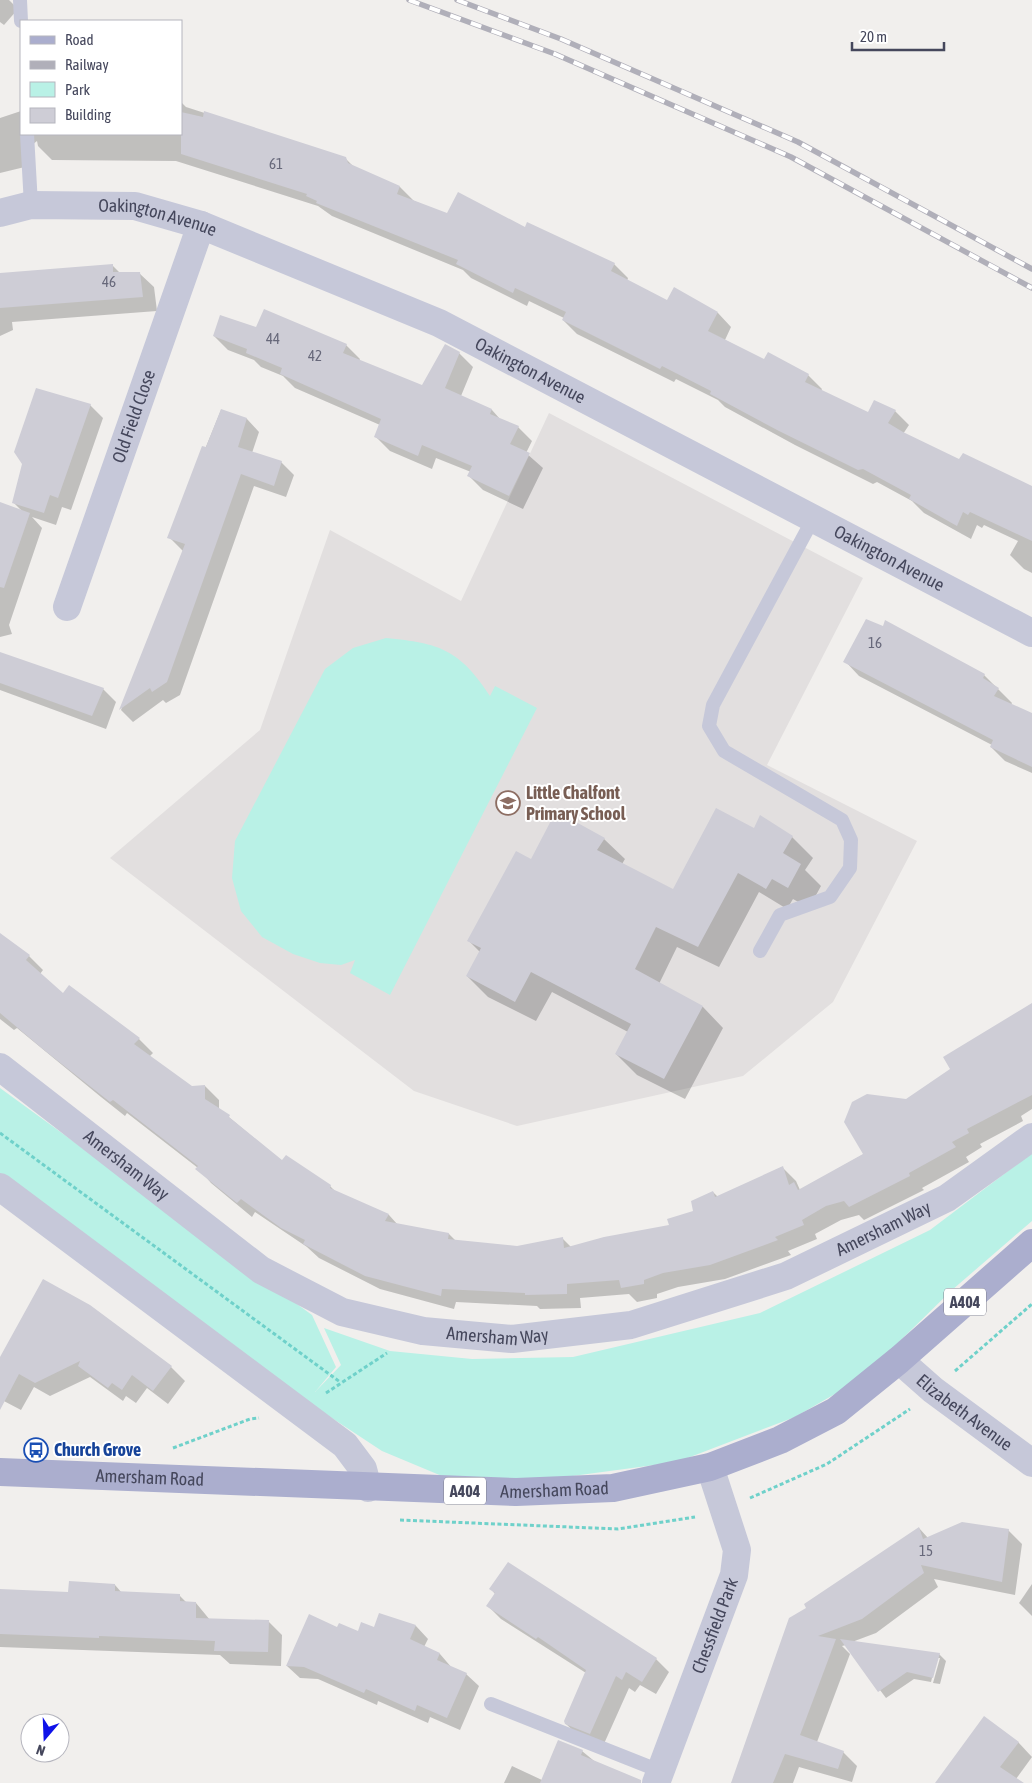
<svg xmlns="http://www.w3.org/2000/svg" width="1032" height="1783" font-family="'Asap Condensed',sans-serif">
	<style>
		.education { fill: #e2dfdf }
		.green { fill: #b9f1e6 }
		.shadow { fill: #0003 }
		.building { fill: #cecdd6 }
		.lines { fill: none; stroke-linecap: round; stroke-linejoin: round }
		.path { stroke: #6fd1ca; stroke-width: 3; stroke-dasharray: 4 2.5; stroke-linecap: butt }
		.service { stroke: #c6c8d9; stroke-width: 14 }
		.minor { stroke: #c6c8d9; stroke-width: 28 }
		.primary { stroke: #abaece; stroke-width: 28 }
		.rail-casing { stroke: #b0afb9; stroke-width: 5.5 }
		.rail { stroke: #fff; stroke-width: 4; stroke-dasharray: 11; stroke-linecap: butt }
		.labels { text-anchor: middle; stroke-width: 4; stroke-linejoin: round; paint-order: stroke }
		.number-label { font-size: 15px; fill: #67687a }
		.shield { fill: #fff; stroke: #7d7e8d; stroke-width: 1 }
		.shield-label { font-size: 16px; font-weight: bold; fill: #45475c }
		.street-label { font-size: 18px; fill: #45475c; stroke: #fff }
		.education-label { font-size: 18px; font-weight: bold; fill: #785e54; stroke: #fff; text-anchor: start }
		.transit-label { font-size: 18px; font-weight: bold; fill: #164399; stroke: #fff; text-anchor: start }
	</style>
	<rect width="100%" height="100%" fill="#f1efed"/>
	<path class="education" d="M549,413L863,578L767,765L917,841L833,1002L743,1076L517,1126L414,1091L110,858L260,730L330,530L461,601Z"/>
	<g class="green">
		<path d="M386,638C440,643 460,650 490,696L495,686L537,708L390,995L350,973L355,960L341,965L320,963L293,954L262,937L241,911L232,878L235,841L325,669L353,648Z"/>
		<path d="M0,1088L312,1315L336,1367L315,1392L341,1365L324,1328L390,1351L472,1359L573,1357L760,1313L930,1230L1032,1153V1221L952,1290L861,1379L795,1417L677,1462L550,1479H449L382,1451L306,1401L0,1177Z"/>
	</g>
	<g class="shadow">
		<path d="M0,0H9L18,9L4,25L0,22Z"/>
		<path d="M181,102L186,107L345,158L355,168L400,187L414,201L448,215L525,228L614,264L628,278L627,281L667,302L718,313L731,327L725,340L765,361L808,375L822,389L821,391L868,414L895,411L909,425L903,434L960,461L1032,487V573L1024,569L1010,555L1018,541L984,525L982,528L977,525L971,539L924,513L912,501L877,482L873,484L795,445L725,407L718,400L676,379L674,382L577,334L563,320L564,318L529,301L527,306L471,278L463,270L332,216L318,206L176,161L52,160L38,146L37,141L32,145L33,165L0,173V118L21,111V134H181Z"/>
		<path d="M112,265L120,273H139L154,287L157,311L12,322L13,330L0,336V274Z"/>
		<path d="M257,329L346,345L360,359L359,361L422,387L459,353L473,367L461,396L492,410L500,419L518,427L532,441L526,453L543,468L523,509L483,490L469,476L471,472L436,458L432,469L390,451L376,437L380,425L295,388L283,376L261,367L254,360L228,350L214,336Z"/>
		<path d="M90,405L103,418L71,510L62,507L56,525L32,517L42,528L9,625L12,634L0,637V503L23,512L14,503Z"/>
		<path d="M221,410L247,419L259,432L252,453L281,462L294,475L286,497L254,486L180,695L166,703L163,700L133,722L121,710L183,551L169,537Z"/>
		<path d="M0,653L103,689L116,702L106,729L0,690Z"/>
		<path d="M845,661L984,675L1012,703L1011,705L1032,714V773L1005,761L991,747L992,745L859,676Z"/>
		<path d="M754,830L792,837L813,858L805,870L821,886L809,908L793,899L787,909L759,892L719,967L677,947L659,984L703,1007L723,1028L685,1099L637,1075L616,1054L628,1032L552,992L536,1021L488,997L467,976L480,952L468,940L531,861L604,839L625,859L622,864L673,890Z"/>
		<path d="M0,934L29,956L43,970L40,974L64,995L139,1039L153,1053L149,1057L191,1088L205,1086L219,1100V1109L283,1162L330,1186L336,1192L389,1215L398,1225L449,1234L456,1241L517,1247L563,1239L571,1247L670,1226L694,1212L713,1192L718,1197L782,1167L796,1181L800,1190L864,1154L906,1100L952,1069L1032,1005V1109L1021,1116L1023,1121L980,1144L982,1147L966,1157L969,1162L922,1188L924,1190L864,1220L859,1215L841,1220L815,1234L817,1239L788,1251L791,1255L725,1279L678,1287L657,1294V1298L637,1302L629,1294L580,1298L581,1308L540,1309L537,1306L456,1302L454,1309L380,1289L319,1258L307,1247L255,1212L252,1217L211,1183L198,1168L127,1113L125,1116L101,1097L17,1028L14,1030L0,1019Z"/>
		<path d="M89,1306L171,1367L185,1381L168,1404L147,1388L136,1403L126,1396L123,1401L90,1377L50,1396L34,1387L21,1410L0,1399V1359Z"/>
		<path d="M919,1528L928,1538L1008,1530L1022,1544L1015,1595L934,1579L938,1587L876,1633L852,1642L939,1654L946,1661L940,1684L933,1683L940,1658H937L931,1682L914,1679L886,1698L846,1645L842,1646L850,1654L817,1742L843,1752L857,1766L852,1782L799,1767L793,1783H732L808,1609Z"/>
		<path d="M1032,1584V1616L1019,1603Z"/>
		<path d="M115,1585L122,1593L180,1596L187,1603H196L210,1620L268,1621L282,1635L281,1666L230,1664L220,1655L0,1647V1590L69,1593Z"/>
		<path d="M491,1589L656,1659L669,1672L656,1694L640,1685L635,1692L629,1688L603,1746L580,1737L566,1724L586,1673L501,1619L488,1606L495,1594Z"/>
		<path d="M416,1626L428,1639L424,1647L440,1654L452,1668L466,1674L479,1686L460,1730L430,1717L428,1723L378,1701L377,1705L318,1679L300,1678L287,1666L338,1629L359,1632L375,1628Z"/>
		<path d="M1018,1742L1032,1757L1013,1783H942Z"/>
		<path d="M582,1751L621,1783H504L512,1766L542,1780Z"/>
	</g>
	<g class="building">
		<path d="M204,111L346,157L348,163L400,186L397,194L447,213L458,192L525,227L527,222L615,263L611,271L667,300L674,287L718,312L708,331L764,359L768,352L809,374L805,382L868,412L874,400L896,410L888,423L903,432L959,459L963,453L1032,486V541L970,512L968,515L963,512L957,526L909,499L911,495L863,469L858,470L779,431L710,394L711,391L662,366L660,369L562,320L566,312L515,288L513,293L456,264L458,260L316,203L317,201L306,196L307,194L181,154V112L203,117Z"/>
		<path d="M113,264V272H140L143,297L0,308V273Z"/>
		<path d="M264,309L347,344L343,353L422,385L445,344L460,352L445,388L492,409L490,414L519,426L510,444L530,453L509,496L467,476L472,466L422,445L418,456L374,437L381,419L280,374L282,368L246,353L247,349L213,336L220,315L256,327Z"/>
		<path d="M36,388L91,404L58,498L50,495L44,513L12,503L22,464L14,452Z"/>
		<path d="M221,409L247,418L238,447L282,461L274,486L241,474L167,682L152,692L150,688L119,710L185,544L167,538L202,446L206,447Z"/>
		<path d="M0,502L30,513L4,588L0,587Z"/>
		<path d="M866,619L883,626L885,620L985,674L983,678L999,688L994,696L1032,713V767L990,747L993,740L843,662Z"/>
		<path d="M0,652L104,688L92,716L0,683Z"/>
		<path d="M716,808L754,828L760,815L793,836L783,853L801,864L788,888L772,879L766,889L738,873L698,947L656,927L635,969L703,1006L664,1079L615,1054L631,1024L531,972L515,1002L466,976L481,948L467,941L516,851L531,859L556,811L605,838L597,850L673,889Z"/>
		<path d="M0,933L30,955L26,960L63,993L69,985L140,1038L134,1044L192,1086L205,1085V1099L230,1115L229,1117L282,1160L286,1155L331,1185L330,1188L389,1214L385,1221L449,1233L448,1239L517,1246L563,1237L564,1248L604,1237L669,1225L667,1219L693,1211L691,1201L713,1191L715,1197L783,1166L789,1185L794,1182L798,1190L863,1154L844,1122L852,1102L867,1094L906,1099L950,1069L943,1057L1032,1003V1095L967,1129L969,1133L952,1142L956,1147L909,1173L910,1176L849,1207L844,1201L826,1206L802,1220L804,1225L775,1237L778,1240L710,1265L663,1273L644,1280V1284L621,1288L619,1280L567,1284V1294L525,1295V1293L442,1289L441,1296L365,1276L303,1244L305,1240L281,1228L241,1199L237,1203L195,1169L198,1166L113,1100L110,1102L44,1050L0,1013Z"/>
		<path d="M43,1279L90,1305L172,1366L153,1391L132,1375L122,1390L112,1383L108,1388L78,1366L80,1361L35,1383L19,1374L0,1410V1357Z"/>
		<path d="M962,1522L1009,1529L1002,1582L921,1565L924,1573L862,1619L818,1636L836,1639L800,1735L844,1751L838,1769L785,1754L773,1783H731L789,1618L806,1608L804,1604L919,1527L923,1539Z"/>
		<path d="M508,1562L657,1658L642,1682L626,1672L622,1680L616,1676L590,1734L565,1724L564,1721L586,1670L538,1637L536,1639L486,1606L495,1593L489,1589Z"/>
		<path d="M69,1581L115,1584V1591L180,1594V1601L196,1602V1618L269,1620L268,1652L214,1651L215,1641L99,1636V1638L0,1634V1589L68,1592Z"/>
		<path d="M379,1613L416,1625L410,1639L440,1653L437,1660L467,1673L447,1718L417,1705L415,1711L366,1689L364,1693L304,1667L286,1666L309,1614L337,1627L339,1623L358,1631L361,1622L374,1627Z"/>
		<path d="M840,1639L940,1653L933,1678L907,1672L878,1692Z"/>
		<path d="M984,1716L1019,1742L1000,1767L1024,1783H935Z"/>
		<path d="M558,1740L583,1750L581,1755L641,1780V1783H540Z"/>
	</g>
	<g class="lines">
		<g class="path">
			<path d="M0,1133L340,1382"/>
			<path d="M955,1371L1032,1304"/>
			<path d="M326,1393L387,1353"/>
			<path d="M173,1448L250,1419L259,1418"/>
			<path d="M750,1498L827,1464L910,1409"/>
			<path d="M400,1520L618,1529L695,1517"/>
		</g>
		<g class="service">
			<path d="M20,0L21,21"/>
			<path d="M27,134L31,205"/>
			<path d="M760,951L780,915L830,897L850,868L851,840L842,820L724,751L709,726L713,705L813,519"/>
			<path d="M491,1704L660,1771"/>
		</g>
		<g class="minor">
			<path id="s1" d="M0,213L31,205L135,206L201,225L439,323L1032,633"/>
			<path id="s2" d="M67,607L201,225"/>
			<path id="s3" d="M0,1067L261,1270L342,1312L423,1331L512,1339L631,1325L786,1276L947,1198L1032,1137"/>
			<path d="M0,1187L345,1445L363,1469L368,1488"/>
			<path id="s4" d="M899,1360L933,1390L1032,1463"/>
			<path id="s5" d="M656,1783L734,1575L737,1550L710,1467"/>
		</g>
		<path class="primary" id="s6" d="M0,1472L516,1492L613,1488L710,1467L780,1440L836,1411L899,1360L1032,1243"/>
		<g class="rail-casing">
			<g id="rail">
				<path d="M409,0L555,54L791,157L1032,288"/>
				<path d="M457,0L561,39L798,142L1032,269"/>
			</g>
		</g>
		<use href="#rail" class="rail"/>
	</g>
	<defs>
		<g id="school-ring" transform="scale(1.25)"><circle r="9.5" fill="#fff" stroke="#8d6e63" stroke-width="1.5"/><path d="M0-5L7-2L0 1L-7-2ZM-4 1L0 2.5L4 1V4Q0 6-4 4Z" fill="#8d6e63"/></g>
		<g id="bus-ring" transform="scale(1.25)"><circle r="9.5" fill="#fff" stroke="#1a4fb4" stroke-width="1.5"/><path d="M-5-6H5V4H4V6H2V4H-2V6H-4V4H-5ZM-3.5-4V0h7V-4ZM-3.5 1.2v1.5H-2V1.2ZM2 1.2v1.5H3.5V1.2Z" fill="#1a4fb4"/></g>
	</defs>
	<g fill-rule="evenodd">
		<use href="#school-ring" x="508" y="803"/>
		<use href="#bus-ring" x="36" y="1450"/>
	</g>
	<g class="labels">
		<g class="number-label">
			<text x="276" y="169">61</text>
			<text x="109" y="287">46</text>
			<text x="273" y="344">44</text>
			<text x="315" y="361">42</text>
			<text x="875" y="648">16</text>
			<text x="926" y="1556">15</text>
		</g>
		<g class="shield">
			<rect x="944" y="1288.5" width="42" height="27" rx="4"/>
			<rect x="444" y="1477.5" width="42" height="27" rx="4"/>
		</g>
		<g class="shield-label">
			<text x="965" y="1308">A404</text>
			<text x="465" y="1497">A404</text>
		</g>
		<g class="street-label">
			<text dy="6" stroke="none"><textPath href="#s1" startOffset="160">Oakington Avenue</textPath></text>
			<text dy="6" stroke="none"><textPath href="#s1" startOffset="565">Oakington Avenue</textPath></text>
			<text dy="6" stroke="none"><textPath href="#s2" startOffset="202">Old Field Close</textPath></text>
			<text dy="6" stroke="none"><textPath href="#s1" startOffset="970">Oakington Avenue</textPath></text>
			<text dy="6" stroke="none"><textPath href="#s3" startOffset="160">Amersham Way</textPath></text>
			<text dy="6" stroke="none"><textPath href="#s3" startOffset="985">Amersham Way</textPath></text>
			<text dy="6" stroke="none"><textPath href="#s3" startOffset="580">Amersham Way</textPath></text>
			<text dy="6" stroke="none"><textPath href="#s4" startOffset="84">Elizabeth Avenue</textPath></text>
			<text dy="6" stroke="none"><textPath href="#s6" startOffset="150">Amersham Road</textPath></text>
			<text dy="6" stroke="none"><textPath href="#s6" startOffset="555">Amersham Road</textPath></text>
			<text dy="6" stroke="none"><textPath href="#s5" startOffset="168">Chessfield Park</textPath></text>
		</g>
		<g class="education-label">
			<text x="526" y="799">Little Chalfont<tspan x="526" dy="21">Primary School</tspan></text>
		</g>
		<g class="transit-label">
			<text x="54" y="1456">Church Grove</text>
		</g>
	</g>
	<rect x="20" y="20" width="162" height="115" fill="#ffffff" stroke="#b5b5be"/>
	<rect x="30" y="36" width="25" height="8" fill="#abaece" stroke="#b5b5be"/>
	<text x="65" y="45" font-size="15" fill="#45475c">Road</text>
	<rect x="30" y="61" width="25" height="8" fill="#b0afb9" stroke="#b5b5be"/>
	<text x="65" y="70" font-size="15" fill="#45475c">Railway</text>
	<rect x="30" y="82" width="25" height="15" fill="#b9f1e6" stroke="#b5b5be"/>
	<text x="65" y="95" font-size="15" fill="#45475c">Park</text>
	<rect x="30" y="108" width="25" height="15" fill="#cecdd6" stroke="#b5b5be"/>
	<text x="65" y="120" font-size="15" fill="#45475c">Building</text>
	<g transform="translate(45 1738) rotate(199)"><circle r="24" fill="#ffffff" stroke="#b5b5be"/>
	<path d="M0-4L9 19L0 12L-9 19Z" fill="#0f12e9"/>
	<text y="-8" font-size="14" font-weight="bold" text-anchor="middle" fill="#45475c">N</text>
	</g>
	<path d="M852 42v8h92v-8" fill="none" stroke="#45475c" stroke-width="2.5"/>
	<text x="860" y="42" font-size="15" fill="#45475c" stroke="#ffffff" stroke-width="4" paint-order="stroke">20 m</text>
</svg>
